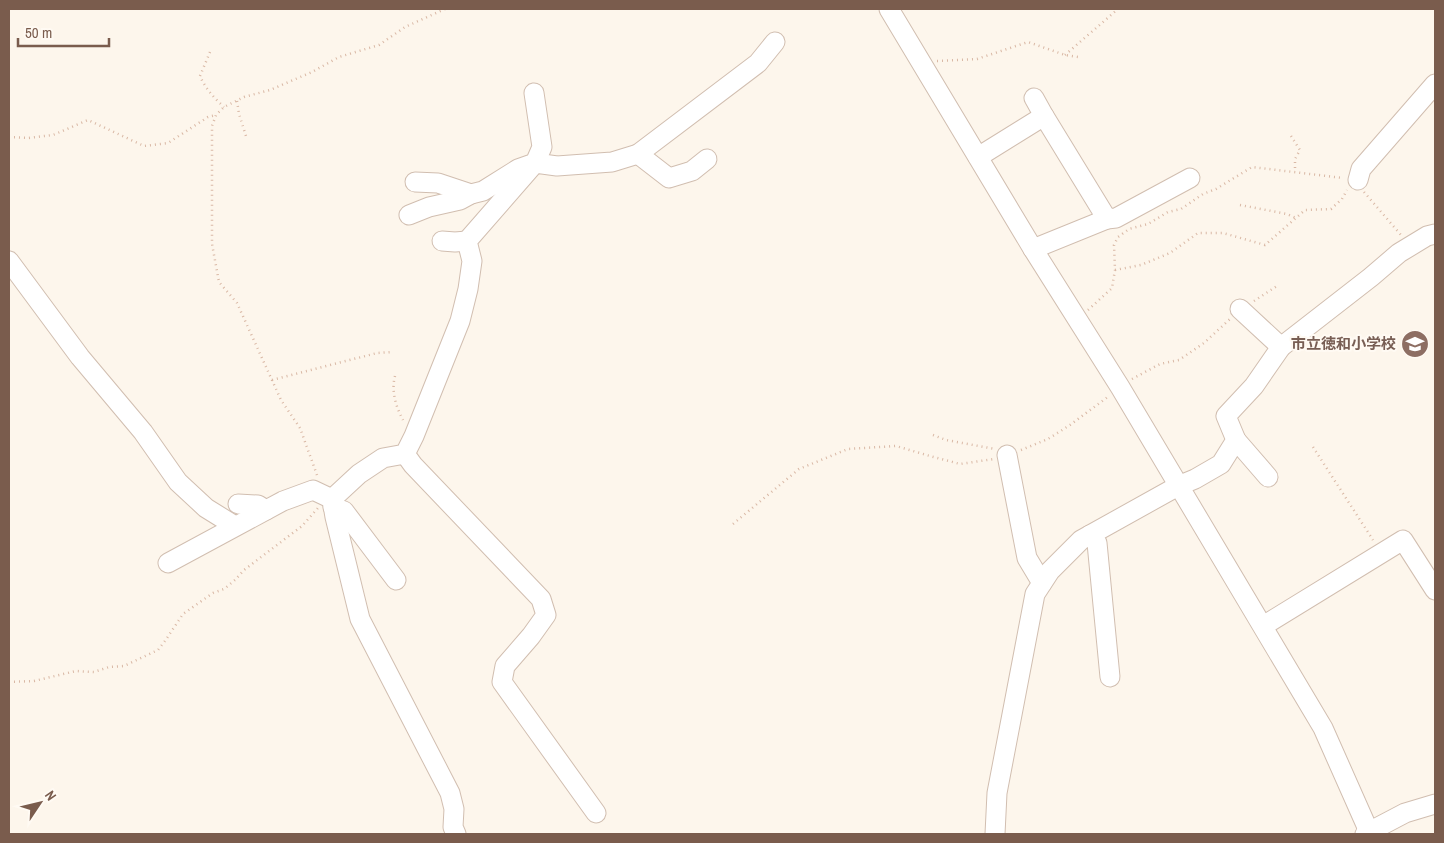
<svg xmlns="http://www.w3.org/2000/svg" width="1444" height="843" font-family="'Archivo Narrow','Noto Sans JP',sans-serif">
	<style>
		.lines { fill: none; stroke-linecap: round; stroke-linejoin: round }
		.minor-casing { stroke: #d1beb0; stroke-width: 21 }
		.path { stroke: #d9b8a5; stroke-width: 2.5; stroke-dasharray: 1 4; stroke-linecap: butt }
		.minor { stroke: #fff; stroke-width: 19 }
		.labels { text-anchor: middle; stroke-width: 4; stroke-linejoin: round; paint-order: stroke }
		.education-label { font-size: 15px; font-weight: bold; fill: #785e54; stroke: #fffaf3; text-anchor: end }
	</style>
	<rect width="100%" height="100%" fill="#fdf6ec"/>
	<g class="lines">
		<g class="minor-casing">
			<g id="minor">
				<path d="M889,9L1033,249L1120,387L1323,728L1370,834"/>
				<path d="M638,154L669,178L692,171L707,159"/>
				<path d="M978,157L1044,116L1034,98"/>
				<path d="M1358,180L1361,169L1435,84"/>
				<path d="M415,182L438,183L471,194"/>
				<path d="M409,215L429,207L460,200L471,194L483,191L518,169L535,163L542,147L534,93"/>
				<path d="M1107,219L1116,218L1190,178"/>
				<path d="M442,241L455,242L467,241"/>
				<path d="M1033,249L1107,219L1044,116"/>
				<path d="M9,261L80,357L143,432L178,482L206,508L235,526"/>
				<path d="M1240,309L1281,347"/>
				<path d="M1236,440L1268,477"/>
				<path d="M405,454L413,465L541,599L546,615L531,636L505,666L502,682L596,813"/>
				<path d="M1007,455L1027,558L1042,583"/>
				<path d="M332,499L359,474L383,458L405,454L414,436L460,321L468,289L472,261L467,241L535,163L557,166L612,162L638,154L758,63L775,42"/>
				<path d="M332,499L335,517L360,619L450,793L454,809L453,827L456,834"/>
				<path d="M238,504L258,505L266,510"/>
				<path d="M333,507L344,511L396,580"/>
				<path d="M1090,535L1097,543L1110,677"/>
				<path d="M168,563L283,501L313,490L332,499"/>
				<path d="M1263,626L1403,540L1435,590"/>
				<path d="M995,834L997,793L1035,594L1050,571L1081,540L1178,486L1195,479L1221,464L1236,440L1226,416L1254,386L1281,347L1371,277L1399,253L1427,236L1435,234"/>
				<path d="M1365,834L1405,813L1435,804"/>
			</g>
		</g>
		<g class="path">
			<path d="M210,52L200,76C205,88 214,98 224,107"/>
			<path d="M1065,55L1118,9"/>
			<path d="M937,61L977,59L1028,42L1065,55L1078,57"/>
			<path d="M237,101L239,114L246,136"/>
			<path d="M1291,136L1300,150L1295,159V172"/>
			<path d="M9,137L28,138L53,135L88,120L144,146L168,143L208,117L216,115"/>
			<path d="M1364,192L1401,235"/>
			<path d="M1240,205L1287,214L1296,218"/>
			<path d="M1115,270L1141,265L1170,253L1198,233H1223L1265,245L1305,210L1331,209L1342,199L1347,190"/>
			<path d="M1254,301L1277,286"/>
			<path d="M1088,310L1112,288L1115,270L1114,245L1118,237L1129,229L1148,224L1168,212L1181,209L1203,194L1216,189L1252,167L1343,178"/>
			<path d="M395,376C391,391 396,407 403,420"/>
			<path d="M1132,379L1160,364L1179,360L1204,343L1230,319"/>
			<path d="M272,380L377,353L393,352"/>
			<path d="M933,435L946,440L995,449"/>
			<path d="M1313,447L1373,540"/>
			<path d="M1021,450L1048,439L1070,425L1109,396"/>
			<path d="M317,475L300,428L281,400L237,303L219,282L212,244V126L216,115L224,107L244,97L270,90L312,72L339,57L379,45L405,27L445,9"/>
			<path d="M733,524L799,469L848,449L896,446L930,456L960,464L994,459"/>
			<path d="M9,682L34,681L76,671L94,672L109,667L124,666L158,650L165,641L183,614L213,593L224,589L235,580L244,570L302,526L318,508"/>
		</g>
		<use href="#minor" class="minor"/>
	</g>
	<defs>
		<g id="school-disc" transform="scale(1.4375)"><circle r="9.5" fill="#8d6e63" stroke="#fffaf3"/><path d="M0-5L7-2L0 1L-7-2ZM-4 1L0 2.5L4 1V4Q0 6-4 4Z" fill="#fff"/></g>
	</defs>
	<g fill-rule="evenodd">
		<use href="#school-disc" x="1415" y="344"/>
	</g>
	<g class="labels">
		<g class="education-label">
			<text x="1396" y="349">市立徳和小学校</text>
		</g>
	</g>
	<rect width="1444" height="843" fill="none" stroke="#7a5c4d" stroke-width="20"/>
	<g transform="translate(40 803) rotate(55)" stroke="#fffaf3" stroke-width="4" paint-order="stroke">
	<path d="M0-4L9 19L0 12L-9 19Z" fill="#7a5c4d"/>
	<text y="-8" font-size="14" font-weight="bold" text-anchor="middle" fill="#7a5c4d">N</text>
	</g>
	<path d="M18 38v8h91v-8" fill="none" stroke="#7a5c4d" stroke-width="2.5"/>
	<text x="25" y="38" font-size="15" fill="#7a5c4d" stroke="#fffaf3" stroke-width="4" paint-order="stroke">50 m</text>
</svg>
